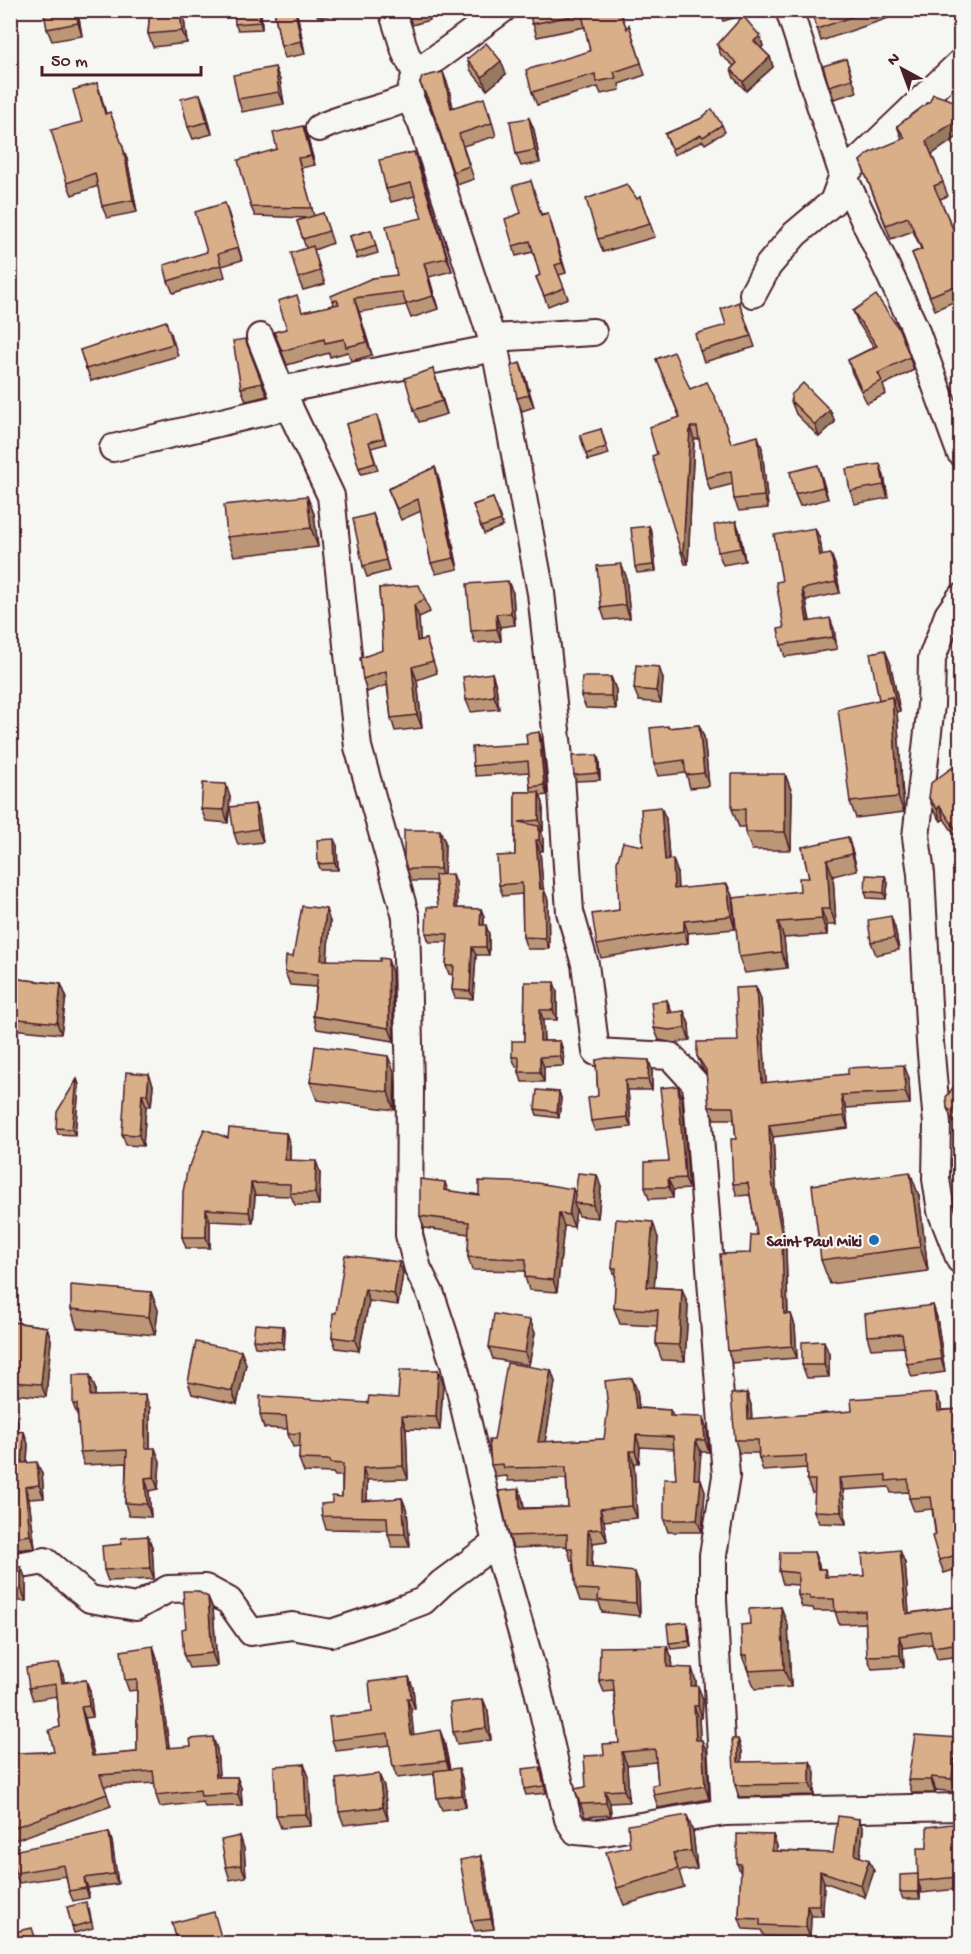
<svg xmlns="http://www.w3.org/2000/svg" width="971" height="1954" font-family="'Gochi Hand',sans-serif">
	<style>
		.lines { fill: none; stroke-linecap: round; stroke-linejoin: round }
		.minor-casing { stroke: #4a1f2b; stroke-width: 30 }
		.minor { stroke: #f6f6f2; stroke-width: 26 }
		.wall { fill: #bb9677; stroke: #4a1f2b; stroke-width: 1.5 }
		.shaded-wall { fill: #987a61; stroke: #4a1f2b; stroke-width: 1.5 }
		.building { fill: #d9af8a; stroke: #4a1f2b; stroke-width: 1.5 }
		.poi-dot { fill: #1f6fb2; stroke: #f6f6f2; stroke-width: 2 }
		.labels { text-anchor: middle; stroke-width: 4.5; stroke-linejoin: round; paint-order: stroke }
		.poi-label { font-size: 16px; font-weight: bold; fill: #4a1f2b; stroke: #f6f6f2; text-anchor: end }
	</style>
	<rect width="100%" height="100%" fill="#f6f6f2"/>
	<filter id="ink" filterUnits="userSpaceOnUse"><feTurbulence type="fractalNoise" baseFrequency=".0167" numOctaves="2"/><feDisplacementMap in="SourceGraphic" scale="12" xChannelSelector="R" yChannelSelector="G"/><feConvolveMatrix kernelMatrix="1 2 1 2 8 2 1 2 1" color-interpolation-filters="sRGB"/></filter>
	<g filter="url(#ink)">
		<g class="lines">
			<g class="minor-casing">
				<g id="minor">
					<path d="M392,10L406,54L416,73"/>
					<path d="M502,10L416,73L409,97L421,122L495,348L541,593L561,776L570,912L585,964L596,1052L670,1056L696,1084L726,1476L713,1555V1599L725,1812"/>
					<path d="M789,10L843,175L914,326L960,452"/>
					<path d="M319,128C348,114 380,111 409,97"/>
					<path d="M753,294L768,266L795,234L833,202L843,175L960,63"/>
					<path d="M260,337L281,390L331,496L358,747L406,917L410,1087L409,1235L418,1269L431,1295L454,1364L496,1543L536,1682L568,1819L576,1831L598,1833L725,1812L960,1807"/>
					<path d="M492,338L593,332"/>
					<path d="M281,390L495,348"/>
					<path d="M113,448L289,406"/>
					<path d="M960,598L948,615L932,658L931,705L916,837L921,874L930,1042L937,1124L936,1179L941,1211L960,1260"/>
					<path d="M10,1567L45,1561L90,1599L136,1607L168,1589L205,1588L229,1601L251,1632L292,1626L331,1633L394,1612L423,1601L442,1583L496,1543"/>
				</g>
			</g>
			<use href="#minor" class="minor"/>
		</g>
		<g class="wall">
			<path d="M100,10L128,11L102,16Z"/>
			<path d="M150,10H183L187,43L153,47L148,34Z"/>
			<path d="M261,10L262,29L238,30L235,24Z"/>
			<path d="M274,10H295L298,18L305,54L285,58L281,46Z"/>
			<path d="M315,10H334V15L318,17Z"/>
			<path d="M407,10H427L430,20L412,25Z"/>
			<path d="M529,10H619L627,29L629,25L645,75L619,84L620,90L601,94L598,87L537,105L532,92L590,51L585,27L537,37Z"/>
			<path d="M719,10H762L723,21Z"/>
			<path d="M812,10H912L821,41Z"/>
			<path d="M79,19L82,36L52,41L47,29Z"/>
			<path d="M760,36L763,46L761,48L770,57L773,67L746,91L734,78L731,69L734,66L721,55L717,45Z"/>
			<path d="M467,59L506,74L487,90L471,71Z"/>
			<path d="M846,59L857,92L834,99L829,86Z"/>
			<path d="M280,80L284,104L242,112L238,99Z"/>
			<path d="M97,83L106,114L127,159L137,212L107,218L102,206L98,186L72,195L67,183L82,122Z"/>
			<path d="M420,83L448,85L453,108L489,111L496,136L463,146L474,179L457,185L434,114L425,96Z"/>
			<path d="M959,103L960,135L932,154L948,196L940,199L960,245V299L935,310L912,253L921,249L913,231L891,239L860,161L902,139L897,126Z"/>
			<path d="M205,107L212,134L193,139L188,127Z"/>
			<path d="M529,118L534,130L540,163L521,166L516,154Z"/>
			<path d="M700,119L722,125L725,132L705,144L703,141L674,155L665,134Z"/>
			<path d="M307,136L315,165L301,168L314,216L323,213L333,243L314,250L325,284L303,290L298,278L306,248L297,221L307,218L255,216L251,207Z"/>
			<path d="M419,165L452,271L429,277L438,309L411,318L406,305L359,312L372,355L351,361L348,352L330,357L329,353L287,365L274,332L287,329L303,312L334,305L331,296L397,275L422,218L415,196L391,202L386,189Z"/>
			<path d="M531,181L541,214L548,213L566,273L559,275L568,298L548,306L536,277L540,275L533,252L516,256L513,246Z"/>
			<path d="M640,197L655,237L603,252L598,239L637,199Z"/>
			<path d="M229,215L242,260L222,266L225,277L173,293L168,281L207,252Z"/>
			<path d="M371,230L378,253L357,259L350,236Z"/>
			<path d="M739,302L755,347L704,362L700,351L726,325Z"/>
			<path d="M853,311L899,329L914,370L883,385L886,394L867,403L852,373L848,360L874,347L858,323Z"/>
			<path d="M171,333L178,356L91,381L80,350Z"/>
			<path d="M245,339L267,396L246,401L241,388Z"/>
			<path d="M656,359L690,389L720,408L731,443L762,448L768,508L739,511L734,499L733,484L710,490L706,478L699,439H694L688,564H685L681,552L657,454L680,418Z"/>
			<path d="M520,363L534,407L522,411L517,398Z"/>
			<path d="M433,369L447,414L419,422L414,410Z"/>
			<path d="M791,401L830,410L835,422L819,437L796,414Z"/>
			<path d="M379,421L386,444L371,448L378,470L361,474L346,424Z"/>
			<path d="M601,429L609,454L588,460L586,454Z"/>
			<path d="M435,467L439,479L458,569L436,574L431,563L421,511L401,520L388,489Z"/>
			<path d="M884,476L888,498L855,504L850,491Z"/>
			<path d="M822,478L828,499L800,506L795,494Z"/>
			<path d="M307,496L314,514L318,547L234,556L227,537Z"/>
			<path d="M493,498L503,526L484,534L473,505Z"/>
			<path d="M373,514L377,525L389,571L367,577L363,566Z"/>
			<path d="M736,521L740,533L745,561L723,565L718,552Z"/>
			<path d="M649,526L652,533L656,571L637,573L635,567Z"/>
			<path d="M820,539L822,556L831,554L835,565L840,593L806,600L810,621L834,629L837,649L785,657L781,645L784,628L782,581Z"/>
			<path d="M621,564L626,576L630,618L605,620L601,608Z"/>
			<path d="M379,588L425,599L430,612L419,617L420,640L426,639L437,673L417,680L422,728L395,731L391,718L387,685L367,692L363,679L383,650Z"/>
			<path d="M513,593L515,625L500,627L501,641L475,643L471,631Z"/>
			<path d="M890,662L900,711L897,712L904,812L856,818L850,802Z"/>
			<path d="M659,667L663,679L661,703L639,701L634,689Z"/>
			<path d="M492,673L496,686L499,709L471,712L466,700Z"/>
			<path d="M611,677L616,690V709L586,708L581,696Z"/>
			<path d="M699,725L704,737L709,786L690,788L686,773L658,776L654,764L668,728Z"/>
			<path d="M539,732L542,742L547,795L540,796L543,803V831H541L543,837V851H540L543,889L548,900L549,949H527L523,937L522,894L503,896L499,885L515,855V792H532L530,787L529,772L476,776L473,766L527,744Z"/>
			<path d="M597,755L599,761L600,780L576,781L574,775Z"/>
			<path d="M960,762V842L944,819L941,821L934,811L929,798Z"/>
			<path d="M785,774L792,793L791,850H752L745,832V827H739L732,809Z"/>
			<path d="M230,797L228,823L206,821L201,809Z"/>
			<path d="M255,804L259,816L263,842L238,845L234,833Z"/>
			<path d="M666,819L669,859L677,871L678,889L727,884L732,896L735,929L688,933V943L601,958L597,945L619,910L643,846Z"/>
			<path d="M445,842L444,874L456,882L457,908L481,909L484,917V925L489,934V955H476L473,999L455,998L452,990L453,975L449,974L446,966L448,942H429L426,933L438,907L435,881H411L407,869Z"/>
			<path d="M337,846L338,870H321L318,864Z"/>
			<path d="M802,847L853,853L857,870L833,876L836,925H827V935L784,938L787,968L745,973L739,957L800,891L809,878Z"/>
			<path d="M885,876L888,883L886,899L867,898L865,891Z"/>
			<path d="M330,922L327,960L392,972L394,1041L317,1029L313,1016L316,987L290,985L285,972L293,957Z"/>
			<path d="M895,928L899,950L876,955L871,942Z"/>
			<path d="M10,978L61,984L66,996L61,1034L11,1029Z"/>
			<path d="M525,982L557,992V1020H543L544,1041H560L563,1051L564,1066L544,1067V1082H522L519,1072V1067H516L512,1057L524,1041Z"/>
			<path d="M756,987L761,999L766,1083L909,1078L910,1104L846,1108L848,1128L773,1137L776,1188L786,1249L788,1314H791L795,1326L797,1358L732,1363L728,1351L750,1253L757,1235L750,1195L737,1196L733,1184L736,1139L734,1119H714L709,1107L707,1076L702,1068L697,1056L738,1041Z"/>
			<path d="M667,1000L672,1013L684,1011L689,1024L690,1040L674,1043L659,1040L654,1028Z"/>
			<path d="M596,1060L652,1070V1090H628L631,1127L595,1131L591,1121L598,1096Z"/>
			<path d="M149,1074L153,1085L151,1106H146L143,1146L126,1145L122,1134Z"/>
			<path d="M395,1074L394,1110L317,1100L310,1082Z"/>
			<path d="M77,1079L79,1085L75,1135L58,1134L56,1128Z"/>
			<path d="M960,1081V1127L952,1120L947,1108Z"/>
			<path d="M678,1086L682,1097L689,1189L673,1190V1198L649,1199L645,1187L669,1161Z"/>
			<path d="M559,1092L561,1098L559,1118L537,1115L535,1109Z"/>
			<path d="M286,1133L290,1145V1160L320,1172L319,1205H295L291,1196L255,1195L253,1223L210,1221V1248H186L182,1237L190,1166L228,1138Z"/>
			<path d="M960,1147V1164L956,1152Z"/>
			<path d="M601,1187L598,1218L579,1216L576,1209L574,1227L564,1226L557,1292L529,1290L525,1277V1271L472,1270L468,1257L469,1234L424,1228L420,1216L448,1191L479,1195L573,1189L575,1195Z"/>
			<path d="M919,1196L928,1271L830,1284L821,1260Z"/>
			<path d="M658,1238L654,1287L682,1289L688,1305L685,1361L662,1360L656,1344L657,1326L620,1324L614,1308L616,1278L612,1268Z"/>
			<path d="M399,1262L403,1273L398,1305L369,1301L359,1351L336,1348L332,1337L336,1313Z"/>
			<path d="M151,1292L158,1310L155,1335L77,1328L71,1309Z"/>
			<path d="M933,1305L937,1318L945,1372L912,1377L907,1364L904,1347L871,1349L867,1336Z"/>
			<path d="M10,1312L14,1322L47,1327L51,1340L46,1397L12,1394L10,1390Z"/>
			<path d="M530,1320L535,1333L529,1365L493,1359L489,1347Z"/>
			<path d="M283,1326L285,1332L284,1349L255,1347L253,1340Z"/>
			<path d="M241,1351L246,1364L237,1404L192,1394L188,1382Z"/>
			<path d="M829,1354V1377L807,1378L802,1365Z"/>
			<path d="M438,1370L443,1383L440,1430L406,1429L408,1479L367,1480V1501L402,1498L407,1511L410,1547H392L388,1534V1530L326,1529L322,1516L332,1503L342,1497V1476H335L333,1473L304,1472L299,1459L300,1446L293,1447L288,1434V1429L264,1428L260,1415L368,1403L398,1398Z"/>
			<path d="M551,1370L555,1382L545,1442L604,1439L637,1390L639,1408L670,1410L673,1416L707,1429L709,1452H701L699,1468V1479L705,1491L702,1532H668L664,1520L676,1479L674,1449L640,1447L639,1463H634L637,1518L604,1521L607,1541L593,1543L592,1568L639,1584L640,1616L602,1612L599,1602L580,1601L576,1589L573,1561H571L567,1546L513,1548L509,1536L519,1489L523,1501L524,1508L568,1507L566,1479L508,1481L507,1476L496,1477L491,1465L494,1440Z"/>
			<path d="M95,1388V1396L150,1408V1448L160,1461L158,1489L149,1491L151,1517L129,1516L125,1503L126,1463L84,1465L80,1452L78,1417L73,1404Z"/>
			<path d="M747,1393L751,1405L752,1419L941,1405V1410L960,1409V1568L944,1573L939,1560L932,1509L914,1511L909,1498V1492L891,1493L889,1487L843,1490L846,1524L819,1523L814,1511L815,1492L812,1493L807,1480V1468L763,1471L759,1458L758,1453H739L735,1440Z"/>
			<path d="M10,1406H12L17,1418V1431L24,1432L28,1444L27,1463L42,1474L44,1498L29,1499L35,1548L12,1550L10,1545Z"/>
			<path d="M148,1536L152,1547L154,1579L108,1581L104,1570L122,1544Z"/>
			<path d="M814,1552L820,1569H825L828,1577L864,1576L905,1563L909,1613L960,1606V1656L937,1659L932,1644L903,1648L904,1667L872,1669L867,1656L866,1623L839,1624L835,1611H814L813,1608L802,1607L798,1595V1585L783,1584L779,1571Z"/>
			<path d="M10,1567H21L26,1580V1601H10Z"/>
			<path d="M208,1597L213,1609L217,1666L189,1668L184,1656L186,1628Z"/>
			<path d="M781,1607L788,1626L791,1687L755,1689L742,1656L750,1624Z"/>
			<path d="M689,1629L691,1647L671,1649L669,1643Z"/>
			<path d="M153,1646L157,1658L169,1748L217,1749L219,1777H237L241,1788L242,1806L205,1807L203,1802L160,1807L156,1795L155,1783L104,1786L111,1806L10,1842V1739L15,1753L54,1752L60,1727L57,1696L33,1700L29,1688L63,1674L64,1682L86,1680L90,1691L93,1717L85,1718L94,1756L137,1752V1690L129,1691L125,1680Z"/>
			<path d="M667,1646L672,1658L671,1667L696,1681V1686L703,1699L702,1718H699L700,1740L707,1752L709,1799L658,1808L654,1795L658,1784L656,1762L627,1765L629,1802L610,1803L611,1815L585,1817L575,1789L586,1787L604,1755L619,1743L614,1691L604,1692L599,1680Z"/>
			<path d="M409,1677L413,1688L415,1709H411L413,1734L444,1741L450,1769L463,1781L466,1807L442,1810L437,1798L434,1774L397,1778L393,1767L390,1745L336,1751L332,1740L372,1712Z"/>
			<path d="M483,1699L488,1712L491,1740L457,1744L453,1732Z"/>
			<path d="M960,1738V1771H959L956,1792L936,1790L935,1793H912L908,1780Z"/>
			<path d="M738,1739L742,1751V1762L815,1772L814,1795L739,1797L735,1785Z"/>
			<path d="M304,1764L309,1777L311,1826L281,1828L276,1815Z"/>
			<path d="M542,1773L546,1793L526,1795L524,1789Z"/>
			<path d="M384,1786L388,1820L344,1825L339,1812Z"/>
			<path d="M859,1819L863,1830L860,1857L874,1871L865,1897L824,1882L823,1916H811L810,1938L764,1936L761,1930L743,1929L739,1918L741,1874L737,1864L773,1835L777,1846V1851L833,1853Z"/>
			<path d="M960,1823V1901L957,1889L922,1893L920,1887V1899H903L900,1892L918,1874L927,1848Z"/>
			<path d="M109,1832L112,1842L118,1884L88,1888L89,1898L73,1901L69,1891L66,1876L19,1883L15,1873Z"/>
			<path d="M693,1832L697,1869L679,1871L684,1887L624,1905L617,1888Z"/>
			<path d="M240,1836L244,1849L246,1877L230,1880L226,1867Z"/>
			<path d="M481,1856L485,1866L494,1929L475,1931L471,1921Z"/>
			<path d="M89,1909L93,1928L74,1933L72,1927Z"/>
		</g>
		<g class="shaded-wall">
			<path d="M76,10L79,19L82,36L78,23Z"/>
			<path d="M180,10H183L187,43L182,31Z"/>
			<path d="M259,10H261L262,29L260,22Z"/>
			<path d="M295,10L298,18L305,54L301,41Z"/>
			<path d="M760,36L763,46L758,50L754,41Z"/>
			<path d="M770,57L773,67L746,91L743,82Z"/>
			<path d="M501,61L506,74L487,90L482,77Z"/>
			<path d="M275,67L280,80L284,104L279,92Z"/>
			<path d="M443,72L448,85L456,121L451,108Z"/>
			<path d="M97,83L101,95L109,126L105,114Z"/>
			<path d="M200,94L205,107L212,134L207,122Z"/>
			<path d="M110,112L127,159L137,212L133,200Z"/>
			<path d="M529,118L534,130L540,163L535,150Z"/>
			<path d="M960,118V135L931,155L926,141Z"/>
			<path d="M303,126L307,136L315,165L311,156Z"/>
			<path d="M414,152L419,165L452,271L447,258Z"/>
			<path d="M225,203L229,215L242,260L238,248Z"/>
			<path d="M548,213L566,273L562,263Z"/>
			<path d="M424,263L429,277L438,309L433,296Z"/>
			<path d="M354,298L359,312L372,355L367,342Z"/>
			<path d="M520,363L525,376L534,407L529,395Z"/>
			<path d="M433,369L437,382L447,414L442,401Z"/>
			<path d="M830,410L835,422L819,437L815,425Z"/>
			<path d="M690,427L694,439L688,564L683,552Z"/>
			<path d="M758,436L762,448L768,508L764,496Z"/>
			<path d="M880,464L884,476L888,498L884,485Z"/>
			<path d="M818,465L822,478L828,499L823,487Z"/>
			<path d="M435,467L439,479L458,569L454,558Z"/>
			<path d="M307,496L314,514L318,547L311,528Z"/>
			<path d="M373,514L377,525L389,571L386,560Z"/>
			<path d="M736,521L740,533L745,561L741,548Z"/>
			<path d="M649,526L652,533L656,571L653,565Z"/>
			<path d="M815,528L820,539L824,567L820,556Z"/>
			<path d="M831,554L835,565L840,593L836,582Z"/>
			<path d="M621,564L626,576L630,618L625,605Z"/>
			<path d="M508,581L513,593L515,625L511,613Z"/>
			<path d="M802,589L806,600L811,633L807,622Z"/>
			<path d="M414,605L419,617L421,654L417,641Z"/>
			<path d="M496,614L500,627L501,641L497,629Z"/>
			<path d="M830,618L834,629L837,649L833,637Z"/>
			<path d="M885,650L890,662L900,711L895,699Z"/>
			<path d="M412,667L417,680L422,728L417,715Z"/>
			<path d="M659,667L663,679L661,703L656,691Z"/>
			<path d="M492,673L496,686L499,709L494,696Z"/>
			<path d="M611,677L616,690V709L611,696Z"/>
			<path d="M892,697L897,713L904,812L898,797Z"/>
			<path d="M699,725L704,737L709,786L704,773Z"/>
			<path d="M539,732L542,742L547,795L544,785Z"/>
			<path d="M597,755L599,761L600,780L598,773Z"/>
			<path d="M785,774L792,793L791,850L785,832Z"/>
			<path d="M226,784L230,797L228,823L224,810Z"/>
			<path d="M539,792L543,803V831L539,820Z"/>
			<path d="M255,804L259,816L263,842L258,829Z"/>
			<path d="M940,806L944,819L941,821L937,809Z"/>
			<path d="M661,807L666,819L670,872L665,860Z"/>
			<path d="M539,826L543,837V851L539,840Z"/>
			<path d="M960,827V842L956,830Z"/>
			<path d="M440,830L445,842L444,881L440,869Z"/>
			<path d="M848,837L853,853L857,870L852,854Z"/>
			<path d="M334,839L337,846L338,870L335,863Z"/>
			<path d="M536,840L540,851L544,899V889L548,900L549,949L545,938Z"/>
			<path d="M673,859L677,871L678,901L674,889Z"/>
			<path d="M827,860L833,876L836,925L830,909Z"/>
			<path d="M452,874L456,882L458,916L455,908Z"/>
			<path d="M885,876L888,883L886,899L884,893Z"/>
			<path d="M727,884L732,896L735,929L731,916Z"/>
			<path d="M326,909L330,922L326,972L321,960Z"/>
			<path d="M481,909L484,917L483,934L480,925Z"/>
			<path d="M821,909L827,925V935L822,919Z"/>
			<path d="M891,916L895,928L899,950L894,938Z"/>
			<path d="M684,921L688,933V943L684,931Z"/>
			<path d="M778,922L784,938L787,968L781,952Z"/>
			<path d="M486,925L489,934V955L486,947Z"/>
			<path d="M472,947L476,955L473,999L470,991Z"/>
			<path d="M388,959L392,972L394,1041L389,1028Z"/>
			<path d="M554,982L557,992V1020L553,1010Z"/>
			<path d="M61,984L66,996L61,1034L57,1023Z"/>
			<path d="M756,987L761,999L767,1096L762,1083Z"/>
			<path d="M667,1000L672,1013H668Z"/>
			<path d="M540,1010L543,1020L544,1051L540,1041Z"/>
			<path d="M684,1011L689,1024L690,1040L685,1028Z"/>
			<path d="M560,1041L563,1051L564,1066L560,1056Z"/>
			<path d="M388,1056L395,1074L394,1110L388,1092Z"/>
			<path d="M540,1057L544,1067V1082L540,1072Z"/>
			<path d="M649,1060L652,1070V1090L648,1080Z"/>
			<path d="M904,1065L909,1078L910,1104L905,1092Z"/>
			<path d="M149,1074L153,1085L151,1106L147,1095Z"/>
			<path d="M77,1079L79,1085L75,1135L72,1129Z"/>
			<path d="M625,1080L628,1090L631,1127L627,1117Z"/>
			<path d="M678,1086L682,1097L689,1189L685,1178Z"/>
			<path d="M559,1092L561,1098L559,1118L557,1112Z"/>
			<path d="M142,1094L146,1106L143,1146L139,1135Z"/>
			<path d="M841,1095L846,1108L848,1128L844,1116Z"/>
			<path d="M769,1125L773,1137L776,1188L786,1249L788,1327L784,1314L771,1175Z"/>
			<path d="M286,1133L290,1145V1172L285,1160Z"/>
			<path d="M316,1161L320,1172L319,1205L315,1193Z"/>
			<path d="M910,1172L919,1196L928,1271L920,1247Z"/>
			<path d="M597,1175L601,1187L598,1218L593,1205Z"/>
			<path d="M668,1179L673,1190V1198L669,1187Z"/>
			<path d="M445,1182L449,1194L444,1190Z"/>
			<path d="M251,1183L255,1195L253,1223L249,1212Z"/>
			<path d="M573,1189L578,1201L574,1203L576,1209L574,1227L569,1215Z"/>
			<path d="M206,1209L210,1221V1248L206,1237Z"/>
			<path d="M559,1213L564,1226L557,1292L553,1280Z"/>
			<path d="M653,1222L658,1238L653,1303L647,1287Z"/>
			<path d="M399,1262L403,1273L398,1305L394,1294Z"/>
			<path d="M365,1289L369,1301L359,1351L355,1340Z"/>
			<path d="M682,1289L688,1305L685,1361L679,1345Z"/>
			<path d="M151,1292L158,1310L155,1335L149,1317Z"/>
			<path d="M933,1305L937,1318L945,1372L941,1359Z"/>
			<path d="M10,1312L15,1324L14,1340L10,1331Z"/>
			<path d="M791,1314L795,1326L797,1358L792,1346Z"/>
			<path d="M530,1320L535,1333L529,1365L525,1353Z"/>
			<path d="M283,1326L285,1332L284,1349L282,1342Z"/>
			<path d="M47,1327L51,1340L46,1397L41,1384Z"/>
			<path d="M824,1341L829,1354V1377L824,1365Z"/>
			<path d="M241,1351L246,1364L237,1404L232,1391Z"/>
			<path d="M438,1370L443,1383L440,1430L436,1417Z"/>
			<path d="M551,1370L555,1382L543,1454L538,1442Z"/>
			<path d="M90,1375L95,1388V1408L90,1396Z"/>
			<path d="M632,1378L637,1390L640,1420L636,1408Z"/>
			<path d="M747,1393L751,1405L752,1432L748,1419Z"/>
			<path d="M936,1393L941,1405L942,1423L938,1411Z"/>
			<path d="M145,1395L150,1408V1460L145,1448Z"/>
			<path d="M12,1406L17,1418V1443L12,1431Z"/>
			<path d="M402,1416L406,1429L408,1479L403,1466Z"/>
			<path d="M703,1417L707,1429L709,1452L705,1440Z"/>
			<path d="M24,1432L28,1444L26,1475L22,1463Z"/>
			<path d="M636,1435L640,1447L639,1463L635,1451Z"/>
			<path d="M696,1440L701,1452L698,1491L694,1479Z"/>
			<path d="M155,1448L160,1461L158,1489L154,1477Z"/>
			<path d="M630,1451L634,1463L637,1518L632,1506Z"/>
			<path d="M37,1462L42,1474L44,1498L39,1485Z"/>
			<path d="M363,1468L367,1480V1514L362,1501Z"/>
			<path d="M145,1478L149,1491L151,1517L147,1504Z"/>
			<path d="M839,1478L843,1490L846,1524L841,1512Z"/>
			<path d="M701,1479L705,1491L702,1532L697,1520Z"/>
			<path d="M25,1487L29,1499L35,1548L30,1535Z"/>
			<path d="M519,1489L523,1501L525,1521L520,1509Z"/>
			<path d="M402,1498L407,1511L410,1547L405,1534Z"/>
			<path d="M600,1509L604,1521L607,1541L602,1529Z"/>
			<path d="M588,1530L593,1543L591,1579L587,1567Z"/>
			<path d="M148,1536L152,1547L154,1579L150,1568Z"/>
			<path d="M900,1550L905,1563L910,1626L906,1614Z"/>
			<path d="M814,1552L819,1565L822,1582L818,1569Z"/>
			<path d="M21,1567L26,1580V1601L21,1588Z"/>
			<path d="M635,1572L639,1584L640,1616L636,1603Z"/>
			<path d="M208,1597L213,1609L217,1666L212,1653Z"/>
			<path d="M781,1607L788,1626L791,1687L784,1669Z"/>
			<path d="M687,1622L689,1629L691,1647L689,1641Z"/>
			<path d="M899,1636L903,1648L904,1667L900,1655Z"/>
			<path d="M153,1646L157,1658L171,1760L167,1748Z"/>
			<path d="M667,1646L672,1658L671,1679L667,1667Z"/>
			<path d="M59,1663L63,1674L66,1694L62,1683Z"/>
			<path d="M692,1668L696,1681L695,1698L691,1686Z"/>
			<path d="M409,1677L413,1688L415,1709L411,1698Z"/>
			<path d="M86,1680L90,1691L93,1717L89,1706Z"/>
			<path d="M698,1686L703,1699L702,1718L698,1706Z"/>
			<path d="M407,1698L411,1709L415,1746L411,1735Z"/>
			<path d="M483,1699L488,1712L491,1740L486,1728Z"/>
			<path d="M694,1706L699,1718L701,1752L696,1740Z"/>
			<path d="M81,1707L85,1718L97,1767L92,1756Z"/>
			<path d="M440,1730L444,1741L450,1772L446,1761Z"/>
			<path d="M213,1737L217,1749L220,1789L216,1777Z"/>
			<path d="M11,1739L15,1751L16,1765L12,1753Z"/>
			<path d="M738,1739L742,1751V1773L738,1762Z"/>
			<path d="M702,1740L707,1752L709,1799L705,1786Z"/>
			<path d="M622,1752L627,1765L629,1802L624,1790Z"/>
			<path d="M954,1758L959,1771L956,1792L952,1779Z"/>
			<path d="M810,1761L815,1772L814,1795L810,1784Z"/>
			<path d="M304,1764L309,1777L311,1826L306,1814Z"/>
			<path d="M459,1768L463,1781L466,1807L462,1795Z"/>
			<path d="M379,1774L384,1786L388,1820L383,1807Z"/>
			<path d="M237,1777L241,1788L242,1806L238,1794Z"/>
			<path d="M931,1777L936,1790L935,1793L931,1780Z"/>
			<path d="M605,1791L610,1803L611,1815L606,1803Z"/>
			<path d="M687,1815L693,1832L697,1869L691,1851Z"/>
			<path d="M859,1819L863,1830L859,1866L855,1855Z"/>
			<path d="M109,1832L112,1842L118,1884L114,1874Z"/>
			<path d="M773,1835L777,1846V1862L772,1851Z"/>
			<path d="M240,1836L244,1849L246,1877L241,1865Z"/>
			<path d="M481,1856L485,1866L494,1929L491,1919Z"/>
			<path d="M869,1860L874,1871L865,1897L861,1885Z"/>
			<path d="M820,1871L824,1882L823,1916L819,1905Z"/>
			<path d="M84,1878L88,1888L89,1898L86,1888Z"/>
			<path d="M918,1881L920,1887V1899L918,1892Z"/>
			<path d="M807,1905L811,1916L810,1938L806,1927Z"/>
		</g>
		<g class="building">
			<path d="M56,10H76L78,23L47,29L44,13Z"/>
			<path d="M150,10H180L182,31L148,34Z"/>
			<path d="M234,10H259L260,22L235,24Z"/>
			<path d="M274,10H295L301,41L281,46Z"/>
			<path d="M407,10H418L408,13Z"/>
			<path d="M529,10H619L627,29L629,25L641,63L614,72L616,78L596,82L595,74L532,92L526,70L590,51L582,14L532,24Z"/>
			<path d="M812,10H871L817,29Z"/>
			<path d="M743,16L760,36L754,41L770,57L743,82L731,69L737,63L717,45Z"/>
			<path d="M486,43L501,61L482,77L467,59Z"/>
			<path d="M846,59L852,79L829,86L823,66Z"/>
			<path d="M275,67L279,92L238,99L233,75Z"/>
			<path d="M443,72L451,108L484,98L492,123L459,134L469,166L453,172L431,105L420,83L422,77Z"/>
			<path d="M97,83L105,114L110,112L123,147L133,200L102,206L95,173L67,183L51,130L82,122L73,90Z"/>
			<path d="M200,94L207,122L188,127L181,99Z"/>
			<path d="M933,94L959,103L960,102V118L926,141L943,182L934,186L960,245V284L930,296L912,253L922,249L908,217L886,225L860,161L869,153L905,138L897,126L930,101Z"/>
			<path d="M712,109L722,125L703,137L701,135L672,149L665,134L700,119Z"/>
			<path d="M529,118L535,150L516,154L510,121Z"/>
			<path d="M303,126L311,156L298,158L312,208L251,207L238,160L277,149L273,133Z"/>
			<path d="M414,152L447,258L424,263L433,296L406,304L402,292L354,298L367,342L346,347L344,339L325,343L324,339L282,351L274,332L287,329L278,301L297,295L302,312L339,304L337,300L332,301L331,296L372,278L397,275L386,226L422,218L411,183L386,189L379,160Z"/>
			<path d="M531,181L541,215L548,213L562,263L555,265L564,288L544,296L536,277L540,275L530,241L513,246L505,219L521,213L513,186Z"/>
			<path d="M627,184L637,199L640,197L650,224L598,239L586,199Z"/>
			<path d="M225,203L238,248L218,254L221,265L168,281L164,265L207,252L195,212Z"/>
			<path d="M323,213L329,231L303,239L297,221Z"/>
			<path d="M371,230L376,246L355,253L350,236Z"/>
			<path d="M313,246L320,271L298,278L291,253Z"/>
			<path d="M876,295L899,329L910,357L878,373L882,381L862,391L848,360L877,346L853,311Z"/>
			<path d="M739,302L751,336L700,351L695,334L726,325L721,309Z"/>
			<path d="M166,321L173,344L86,369L80,350Z"/>
			<path d="M245,339L262,383L241,388L233,341Z"/>
			<path d="M674,352L690,389L707,382L720,408L731,443L758,436L764,496L734,499L731,471L706,478L697,427H690L683,552H681L652,456L657,454L649,427L680,417L656,359Z"/>
			<path d="M520,363L529,395L517,398L511,366Z"/>
			<path d="M433,369L442,401L414,410L405,378Z"/>
			<path d="M803,383L830,410L815,425L791,401V395Z"/>
			<path d="M377,415L383,438L369,442L375,463L359,468L346,424Z"/>
			<path d="M601,429L606,447L586,454L580,435Z"/>
			<path d="M880,464L884,485L850,491L846,469Z"/>
			<path d="M818,465L823,487L795,494L790,472Z"/>
			<path d="M435,467L454,558L431,563L418,499L397,509L388,489Z"/>
			<path d="M307,496L311,528L227,537L224,505Z"/>
			<path d="M493,498L501,520L481,527L473,505Z"/>
			<path d="M373,514L386,560L363,566L353,519Z"/>
			<path d="M736,521L741,548L718,552L714,525Z"/>
			<path d="M649,526L653,565L635,567L631,528Z"/>
			<path d="M815,528L820,556L831,554L836,582L802,589L807,622L830,618L833,637L781,645L778,629L784,628L776,582L782,581L774,535Z"/>
			<path d="M621,564L625,605L601,608L597,566Z"/>
			<path d="M508,581L511,613L496,614L497,629L471,631L467,584Z"/>
			<path d="M419,585L425,599L414,605L417,641L426,639L433,661L412,667L417,715L391,718L386,671L363,679L360,658L383,650L379,588Z"/>
			<path d="M885,650L895,699L892,700V697L879,700L870,653Z"/>
			<path d="M636,665L659,667L656,691L634,689Z"/>
			<path d="M492,673L494,696L466,700L463,677Z"/>
			<path d="M582,677H611V696H581Z"/>
			<path d="M892,697L898,797L850,802L838,709Z"/>
			<path d="M699,725L704,773L686,775L684,760L654,764L650,728L668,726V728Z"/>
			<path d="M539,732L544,785L530,787L528,761L473,766L472,747L527,744L526,734Z"/>
			<path d="M597,755L598,773L574,775L572,756Z"/>
			<path d="M960,762V827L956,830L940,806L937,809L929,798L931,783Z"/>
			<path d="M732,774H785V832H745V809H732Z"/>
			<path d="M203,783L226,784L224,810L201,809Z"/>
			<path d="M515,792H539V820L519,822L539,826V840H536L540,889H544L545,938L523,937L522,883L499,885L497,856L515,855Z"/>
			<path d="M255,804L258,829L234,833L230,807Z"/>
			<path d="M661,807L665,860L673,859L674,889L727,884L731,916L684,921V931L597,945L592,914L619,910L617,862L623,842L643,846L641,809Z"/>
			<path d="M404,830H440V869H407L404,859Z"/>
			<path d="M848,837L852,854L827,860L830,909H821L822,919L778,922L781,952L739,957L733,898L800,891L799,878H809L802,847Z"/>
			<path d="M334,839L335,863L318,864L317,840Z"/>
			<path d="M452,874L455,908L481,909L480,925H486V947H472L470,991L452,990L454,966H446L448,934L426,933L427,907H438L435,875Z"/>
			<path d="M866,875L885,876L884,893L865,891Z"/>
			<path d="M302,906L326,909L321,960L380,961V958L388,959L389,1028L313,1016L318,974L285,972L286,956L293,957Z"/>
			<path d="M891,916L894,938L871,942L868,920Z"/>
			<path d="M10,978L61,984L57,1023L10,1018Z"/>
			<path d="M525,982H554L553,1010H540V1041H560V1056L540,1057V1072H519V1057H512V1041H524Z"/>
			<path d="M756,987L762,1083L848,1074V1068L904,1065L905,1092L841,1095L844,1116L769,1125L771,1175L782,1236L784,1314H791L792,1346L728,1351L720,1254L750,1253L751,1235H757L748,1183L733,1184L731,1139H736L733,1107H709L706,1070L697,1056V1042L738,1041L735,988Z"/>
			<path d="M667,1000L668,1013L684,1011L685,1028L670,1030L654,1028L651,1002Z"/>
			<path d="M315,1046L388,1056V1092L310,1082Z"/>
			<path d="M606,1058L649,1060L648,1080H625L627,1117L591,1121L588,1098L598,1096L596,1060Z"/>
			<path d="M126,1072L149,1074L147,1095L142,1094L139,1135L122,1134Z"/>
			<path d="M77,1079L72,1129L56,1128L57,1112Z"/>
			<path d="M959,1080L960,1081V1118L947,1108L946,1097Z"/>
			<path d="M678,1086L685,1178L668,1179L669,1187H645V1162L669,1161L660,1088Z"/>
			<path d="M537,1090L559,1092L557,1112L535,1109Z"/>
			<path d="M229,1128L286,1133L285,1160L316,1161L315,1193H290V1184L251,1183L249,1212L206,1209V1237H182L183,1192L188,1166H190L204,1129L228,1138Z"/>
			<path d="M960,1147V1157L956,1152Z"/>
			<path d="M910,1172L920,1247L821,1260L812,1185Z"/>
			<path d="M578,1173L597,1175L593,1205L574,1203Z"/>
			<path d="M420,1179L445,1182L444,1190L479,1195V1181L537,1183L573,1189L569,1215L559,1213L553,1280L525,1277L526,1259L468,1257L469,1222L420,1216Z"/>
			<path d="M616,1219L653,1222L647,1287L682,1289L679,1345L656,1344L658,1310L614,1308L616,1268H612Z"/>
			<path d="M345,1255L399,1262L394,1294L365,1289L355,1340L332,1337L333,1313H336Z"/>
			<path d="M71,1285L151,1292L149,1317L71,1309Z"/>
			<path d="M933,1305L941,1359L907,1364L902,1334L867,1336L865,1314Z"/>
			<path d="M494,1314L530,1320L525,1353L489,1347Z"/>
			<path d="M12,1322L47,1327L41,1384L10,1382V1344Z"/>
			<path d="M255,1324L283,1326L282,1342L253,1340Z"/>
			<path d="M824,1341V1365H802V1342Z"/>
			<path d="M196,1342L241,1351L232,1391L188,1382Z"/>
			<path d="M507,1363L551,1370L538,1442L604,1439L608,1407L605,1381L632,1378L636,1408L670,1410V1416L703,1417L705,1440H696L695,1456L694,1479H701L697,1520H664V1479H676L673,1437L636,1435L635,1451H630L632,1506L600,1509L602,1529L588,1530L587,1567L635,1572L636,1603L598,1600L599,1590L576,1589L572,1548H567V1534L509,1536L499,1491L519,1489L520,1509L568,1507L566,1467L504,1468L503,1464L491,1465L489,1440H494Z"/>
			<path d="M400,1370H438L436,1417L402,1416L403,1466L363,1468L362,1501L402,1498L405,1534H388L387,1517L322,1516L321,1504L332,1503V1496L342,1497L343,1464L330,1463V1460L299,1459L300,1433L288,1434L286,1416L260,1415V1396L368,1403L369,1396L398,1398Z"/>
			<path d="M73,1375H90V1396L145,1395V1448H155L154,1477L145,1478L147,1504L125,1503L127,1450L80,1452L77,1404H73Z"/>
			<path d="M747,1393L748,1419L852,1411L851,1399L936,1393L938,1411L960,1409V1494H958L960,1502V1554L939,1560L932,1536L936,1535L931,1497L909,1498L908,1479L886,1481V1475L839,1478L841,1512L814,1511L815,1480H807L806,1456L759,1458L758,1440H735L731,1394Z"/>
			<path d="M10,1406H12V1431L24,1432L22,1463L37,1462L39,1485L25,1487L30,1535L10,1538Z"/>
			<path d="M148,1536L150,1568L104,1570L102,1546L122,1544L121,1538Z"/>
			<path d="M900,1550L906,1614L960,1606V1643L933,1647L930,1631L899,1636L900,1655L867,1656L865,1611L835,1612L834,1599H810V1596L798,1595V1573L779,1571L780,1552H814L818,1569H825V1577L864,1576L862,1554Z"/>
			<path d="M10,1567H21V1588L10,1589Z"/>
			<path d="M183,1591H197L208,1597L212,1653L184,1656L182,1629L186,1628Z"/>
			<path d="M781,1607L784,1669L748,1671L747,1655L742,1656L741,1625L750,1624L749,1609Z"/>
			<path d="M687,1622L689,1641L669,1643L667,1624Z"/>
			<path d="M153,1646L167,1748L191,1746L190,1739L213,1737L216,1777H237L238,1794L201,1796L200,1790L156,1795L153,1771L100,1775L107,1794L10,1829V1739L12,1753L54,1752L49,1730L60,1727L56,1684L29,1688L26,1668L59,1663L62,1683L86,1680L89,1706L81,1707L92,1756L137,1752V1679L125,1680L121,1651Z"/>
			<path d="M667,1646V1667L692,1668L691,1686H698V1706H694L696,1740H702L705,1786L654,1795L652,1785L658,1784L655,1749L622,1752L624,1790L605,1791L606,1803L580,1804L575,1789L586,1787L584,1756L604,1755L603,1744L619,1743L613,1679L599,1680L600,1647Z"/>
			<path d="M409,1677L411,1698H407L411,1735L440,1730L446,1761L393,1767L388,1733L332,1740L329,1717L372,1712L369,1682Z"/>
			<path d="M483,1699L486,1728L453,1732L450,1703Z"/>
			<path d="M915,1735L960,1738V1759L954,1758L952,1779L931,1777V1780H908Z"/>
			<path d="M732,1739H738V1762L810,1761V1784L735,1785Z"/>
			<path d="M304,1764L306,1814L276,1815L274,1766Z"/>
			<path d="M540,1767L544,1786L524,1789L522,1769Z"/>
			<path d="M459,1768L462,1795L437,1798L434,1771Z"/>
			<path d="M379,1774L383,1807L339,1812L336,1779Z"/>
			<path d="M687,1815L691,1851L673,1853L678,1869L617,1888L606,1852L630,1847L628,1825Z"/>
			<path d="M838,1816L859,1819L855,1855L869,1860L861,1885L820,1871L819,1905H807L806,1927L760,1925V1919L739,1918L741,1864H737V1834L773,1835L772,1851L833,1853Z"/>
			<path d="M960,1823V1892H957V1877L918,1881L917,1848H927V1827Z"/>
			<path d="M109,1832L114,1874L84,1878L86,1888L69,1891L64,1865L15,1873L12,1851Z"/>
			<path d="M240,1836L241,1865L226,1867L221,1840Z"/>
			<path d="M481,1856L491,1919L471,1921L460,1860Z"/>
			<path d="M918,1874V1892H900V1875Z"/>
			<path d="M86,1902L91,1922L72,1927L67,1907Z"/>
			<path d="M214,1912L223,1944H178L172,1923Z"/>
			<path d="M32,1928L37,1943L10,1944V1933Z"/>
		</g>
	</g>
	<circle class="poi-dot" cx="874" cy="1240" r="6"/>
	<g class="labels">
		<g class="poi-label">
			<text x="862" y="1246">Saint Paul Miki</text>
		</g>
	</g>
	<rect width="971" height="1954" fill="none" stroke="#f6f6f2" stroke-width="36"/>
	<rect x="18" y="18" width="935" height="1918" fill="none" stroke="#4a1f2b" stroke-width="2" filter="url(#ink)"/>
	<g transform="translate(902 69) rotate(319)" stroke="#f6f6f2" stroke-width="4.5" paint-order="stroke">
	<path d="M0-4.5L10 22L0 15L-10 22Z" fill="#4a1f2b"/>
	<text y="-9" font-size="16" font-weight="bold" text-anchor="middle" fill="#4a1f2b">N</text>
	</g>
	<path d="M42 66v9h159v-9" fill="none" stroke="#4a1f2b" stroke-width="3"/>
	<text x="51" y="66" font-size="18" fill="#4a1f2b" stroke="#f6f6f2" stroke-width="4.5" paint-order="stroke">50 m</text>
</svg>
